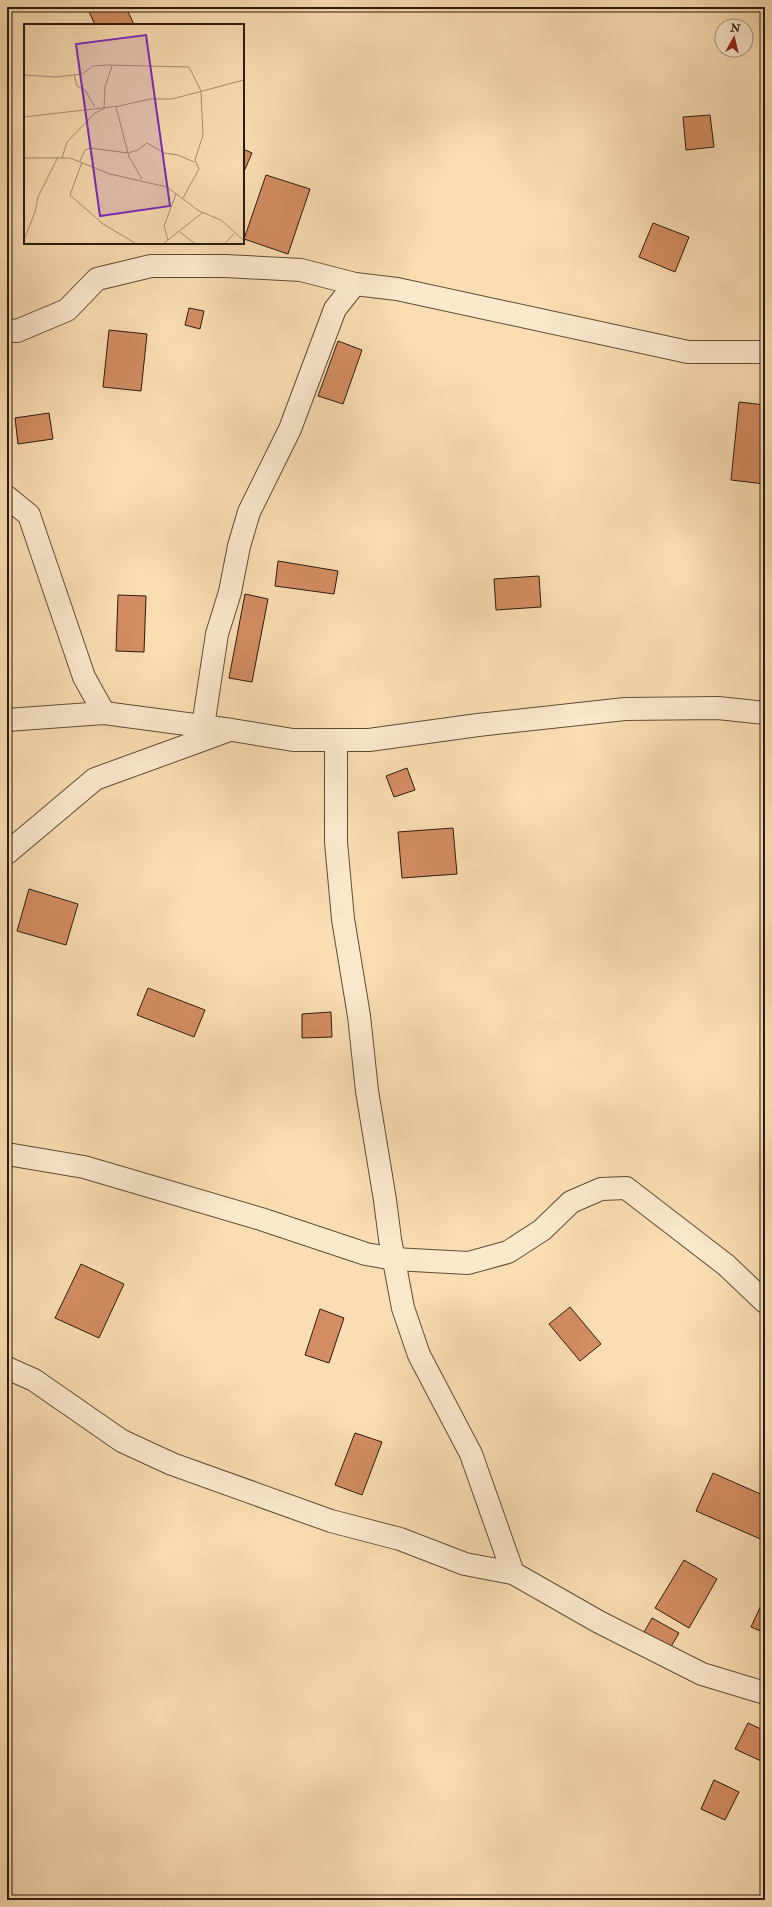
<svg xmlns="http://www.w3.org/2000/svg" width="772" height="1907" font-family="'IM FELL Double Pica',serif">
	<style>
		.building { fill: #d48d62; stroke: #281b0c }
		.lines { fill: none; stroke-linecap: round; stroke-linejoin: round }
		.minor-casing { stroke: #5c4c36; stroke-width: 24 }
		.minor { stroke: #fce9cd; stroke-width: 22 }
		.inset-road { fill: none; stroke: #a68f70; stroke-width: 1 }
		.view { fill: #7b2cbf; fill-opacity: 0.15; stroke: #7b2cbf; stroke-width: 2 }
		.inset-edge { fill: none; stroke: #281b0c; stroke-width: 2 }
	</style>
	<rect width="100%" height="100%" fill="#faddb2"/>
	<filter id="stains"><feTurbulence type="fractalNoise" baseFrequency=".005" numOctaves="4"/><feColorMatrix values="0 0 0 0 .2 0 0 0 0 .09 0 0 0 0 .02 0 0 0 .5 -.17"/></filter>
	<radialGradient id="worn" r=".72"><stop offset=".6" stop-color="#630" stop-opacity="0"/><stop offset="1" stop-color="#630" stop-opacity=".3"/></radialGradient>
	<g class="building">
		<path d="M87,7H126L134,25H95Z"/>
		<path d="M710,115L714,147L686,150L683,117Z"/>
		<path d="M243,149L252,153L243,174Z"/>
		<path d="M266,175L310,189L288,254L244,239Z"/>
		<path d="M653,223L689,237L675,272L639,257Z"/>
		<path d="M189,308L204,311L200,329L185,325Z"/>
		<path d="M109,330L147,334L141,391L103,387Z"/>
		<path d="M338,341L362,350L343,404L318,396Z"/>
		<path d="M739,402L765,405V484L731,480Z"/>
		<path d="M49,413L53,439L18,444L15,418Z"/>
		<path d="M278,561L338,571L334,594L275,586Z"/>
		<path d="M539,576L541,607L496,610L494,579Z"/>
		<path d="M245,594L268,599L252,682L229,678Z"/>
		<path d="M118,595L146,596L144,652L116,651Z"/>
		<path d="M407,768L415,790L394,797L386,776Z"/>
		<path d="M453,828L457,874L402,878L398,832Z"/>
		<path d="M29,889L78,904L66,945L17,931Z"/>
		<path d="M148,988L205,1010L194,1037L137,1015Z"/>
		<path d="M331,1012L332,1037L302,1038V1014Z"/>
		<path d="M81,1264L124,1284L99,1338L55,1318Z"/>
		<path d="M570,1307L601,1344L580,1361L549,1324Z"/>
		<path d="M320,1309L344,1318L329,1363L305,1355Z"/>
		<path d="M355,1433L382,1442L362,1495L335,1485Z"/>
		<path d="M713,1473L765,1496V1541L696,1511Z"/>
		<path d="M684,1560L717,1579L689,1628L655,1608Z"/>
		<path d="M763,1601L765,1602V1633L751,1627Z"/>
		<path d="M652,1618L679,1633L669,1650L643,1634Z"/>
		<path d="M748,1723L765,1731V1752L761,1761L735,1749Z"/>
		<path d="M714,1780L739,1792L725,1820L701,1809Z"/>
	</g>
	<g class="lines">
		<g class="minor-casing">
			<g id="minor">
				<path d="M7,330L17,331L67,310L97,279L151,266H225L301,270L355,284L397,289L688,352H765"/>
				<path d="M7,497L29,515L84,677L104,713"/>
				<path d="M7,720L104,713L232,730L293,740H369L478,725L625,709L718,708L765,713"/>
				<path d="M203,726L217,634L230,592L239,546L249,512L290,429L335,309L355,284"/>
				<path d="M336,740V842L343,919L359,1016L367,1091L385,1200L390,1239L403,1308L419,1355L471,1454L513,1573"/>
				<path d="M7,853L95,779L227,731"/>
				<path d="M7,1154L84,1167L261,1219L366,1254L394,1259L468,1263L508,1252L542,1230L571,1202L601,1189L626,1188L726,1265L765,1302"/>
				<path d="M7,1368L34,1380L122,1441L172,1464L331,1521L400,1539L465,1564L513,1573L599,1622L702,1674L765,1693"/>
			</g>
		</g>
		<use href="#minor" class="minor"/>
	</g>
	<g transform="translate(24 24)">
		<rect width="220" height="220" fill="#faddb2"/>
		<path class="inset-road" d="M50,50L53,62L61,66L71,83M0,51L32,53L58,50L69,42L83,41L165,43L177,67L179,111L171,136L175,145L159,174M80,83L81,63L88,42M92,83L105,133L118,155M0,93L95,82L126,75H148L220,56M0,134H46L86,150L143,163L175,187L197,196L220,217M38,134L43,118L71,89L81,84M56,137L61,126L66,124L104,129L114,126L123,119L140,129L154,131L170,138M58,138L46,171L79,200L111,219M156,208L170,219M0,216L11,188L14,173L34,133M144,216L140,202L152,170M140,219L178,189M201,219L210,210"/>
		<path class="view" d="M122,11L146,182L76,192L52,20Z"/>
		<rect width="220" height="220" class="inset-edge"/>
	</g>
	<rect width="772" height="1907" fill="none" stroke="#faddb2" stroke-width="24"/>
	<rect x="8" y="8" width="756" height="1891" fill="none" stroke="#281b0c" stroke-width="2"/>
	<rect x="12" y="12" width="748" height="1883" fill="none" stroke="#281b0c"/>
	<g transform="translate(734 38) rotate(8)"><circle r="19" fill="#fce9cd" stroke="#a79780"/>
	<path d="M0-3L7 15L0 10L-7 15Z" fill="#8f2418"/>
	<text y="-6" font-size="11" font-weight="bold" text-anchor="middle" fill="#281b0c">N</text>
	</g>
	<rect width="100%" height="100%" filter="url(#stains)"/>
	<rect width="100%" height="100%" fill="url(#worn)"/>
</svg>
